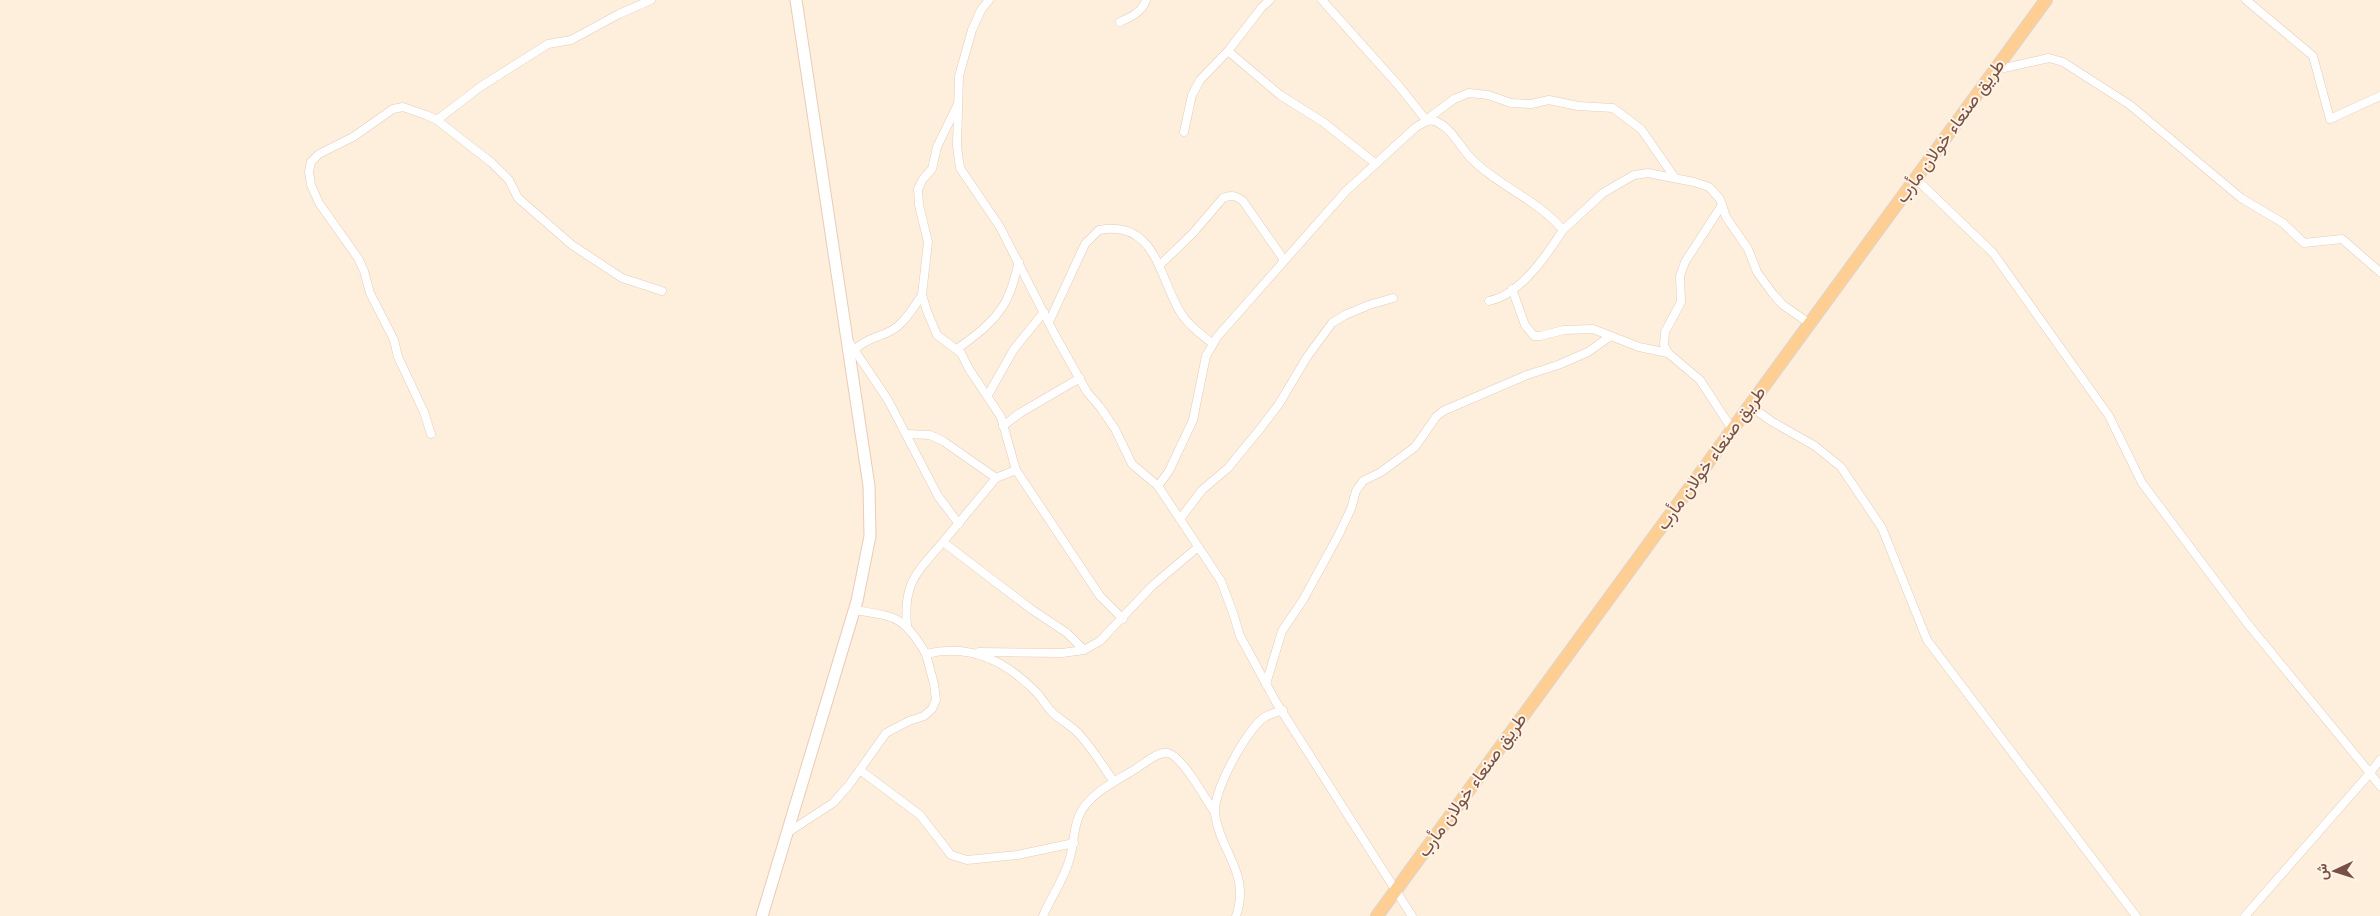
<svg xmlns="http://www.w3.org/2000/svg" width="2380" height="916" font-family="'Golos Text',Vazirmatn,sans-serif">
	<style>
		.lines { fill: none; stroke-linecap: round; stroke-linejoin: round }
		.street-casing { stroke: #e5cbbc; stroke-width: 9 }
		.secondary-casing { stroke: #eacbb8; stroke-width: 13 }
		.primary-casing { stroke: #ded5d2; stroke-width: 14 }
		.street { stroke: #fff; stroke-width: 8 }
		.secondary { stroke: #fff; stroke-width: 11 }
		.primary { stroke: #ffce93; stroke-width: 12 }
		.labels { text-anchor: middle; stroke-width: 4; stroke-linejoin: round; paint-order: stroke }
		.street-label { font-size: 18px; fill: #765144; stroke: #fff3e5 }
	</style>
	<rect width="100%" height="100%" fill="#feefdd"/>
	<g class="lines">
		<g class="street-casing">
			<g id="street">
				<path d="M989,0L981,10L972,30L959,76L957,146L960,168L1000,227L1055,335L1087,392L1100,407L1115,429L1132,464L1158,486"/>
				<path d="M1322,0L1399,86L1426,120L1454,99L1469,93L1488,95L1511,103L1531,104L1549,100L1578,106L1613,108L1641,129L1675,178"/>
				<path d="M2246,0L2313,56L2330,119L2380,96"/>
				<path d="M1120,22C1131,17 1142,12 1146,0"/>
				<path d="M1228,51L1280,95L1323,122L1376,164"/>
				<path d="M1995,70L2049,58L2063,62L2130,105L2241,198L2283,223L2304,243L2342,239L2380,272"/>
				<path d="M957,106L937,147L932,169L923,179L918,189L919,205L928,242L922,295L927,311L937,335L961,353L969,369L1001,417L1016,470L1100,596L1123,619"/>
				<path d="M437,120L480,87L548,44L571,40L619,14L651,0"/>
				<path d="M1184,132L1192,95L1200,80L1228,51L1262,7L1270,0"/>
				<path d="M1915,178L1993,253L2109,416L2142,483L2247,623L2370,773L2380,760"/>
				<path d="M1722,205L1685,262L1680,276L1681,302L1665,332L1664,345L1668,353L1700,380L1732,429"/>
				<path d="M1160,265L1193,233L1223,198C1232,194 1236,196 1243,201L1284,260"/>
				<path d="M1512,289L1525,325L1534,336H1540L1564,330L1593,329L1639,347L1668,353"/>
				<path d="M1489,301C1520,295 1547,255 1563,230"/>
				<path d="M1049,322L1085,244L1099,230C1158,219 1159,281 1182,315C1190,327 1202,335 1213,344"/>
				<path d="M849,342L888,400L938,496L959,524"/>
				<path d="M957,349C978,334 1001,317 1010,292C1014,282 1016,272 1019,262"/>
				<path d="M854,350C870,335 884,338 898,326C908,318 915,305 922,295"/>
				<path d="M988,395L1014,349L1044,312"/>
				<path d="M1749,405L1771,421L1815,446L1841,467L1882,528L1927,640L2136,916"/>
				<path d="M1003,426L1020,413L1080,378"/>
				<path d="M431,434L424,412L398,357L394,340L370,293L364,271L358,258L319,203L311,185L309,172L311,162L319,154L353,137L393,109L403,107L426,115L437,120L492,163L509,180L518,198L572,245L622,278L662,291"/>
				<path d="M907,434L930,435L943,441L996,478L943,542"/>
				<path d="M996,478L1016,470"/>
				<path d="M1180,519L1202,490L1228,468L1260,429L1279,404L1307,357L1332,323L1345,315L1369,305L1393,298"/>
				<path d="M855,610C896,617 903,615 926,654C969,643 1005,660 1036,692C1041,697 1045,704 1050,710C1058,719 1069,724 1077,732C1091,746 1102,765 1114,782"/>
				<path d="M907,625C903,583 917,572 943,542L1031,609L1067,633L1084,650"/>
				<path d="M979,652L1062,653L1084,650L1100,641L1152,586L1198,547"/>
				<path d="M1266,684L1282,631L1303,600L1338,536L1351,509L1356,491L1363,481L1381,472L1415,447L1436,417L1443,411L1527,375L1558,365L1588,352L1609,337"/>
				<path d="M860,770L920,815L951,855L967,860L1017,855L1074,843"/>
				<path d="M787,833L833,803L849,785L886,733L909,721L924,716L932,709L936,700L934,684L926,654"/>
				<path d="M1043,916C1051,897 1063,881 1069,861C1074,846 1073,829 1079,816C1088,793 1119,780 1137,768C1145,763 1158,751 1168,753C1183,757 1206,800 1215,813"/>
				<path d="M1236,916C1251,873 1220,852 1215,814C1212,793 1247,728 1265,717C1270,714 1277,712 1283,710"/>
				<path d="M1412,916L1276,702L1240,636L1233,613L1221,581L1158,486L1169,471L1193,420L1206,356L1217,337L1346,191L1416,127C1423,123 1429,118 1437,122C1451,128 1459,145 1469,156C1497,186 1537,199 1563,230L1603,193L1634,175L1648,173L1694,182L1709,187L1720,199L1726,217L1748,249L1757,272L1773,294L1783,305L1809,323"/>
				<path d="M2245,916L2370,773L2380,786"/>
			</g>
		</g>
		<g class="secondary-casing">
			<path id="secondary" d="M762,916L857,601L870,536L869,486L796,0"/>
		</g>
		<g class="primary-casing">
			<path id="primary" d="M1377,916L2046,0"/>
		</g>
		<use href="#street" class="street"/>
		<use href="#secondary" class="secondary"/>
		<use href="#primary" class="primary"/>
	</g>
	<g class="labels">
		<g class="street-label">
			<text transform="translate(1950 131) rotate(-54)" y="6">طريق صنعاء خولان مأرب</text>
			<text transform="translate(1711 458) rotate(-54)" y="6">طريق صنعاء خولان مأرب</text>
			<text transform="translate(1472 785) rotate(-54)" y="6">طريق صنعاء خولان مأرب</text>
		</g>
	</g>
	<g transform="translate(2335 871) rotate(266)" stroke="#fff3e5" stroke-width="4" paint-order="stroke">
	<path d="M0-4L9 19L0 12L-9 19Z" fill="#765144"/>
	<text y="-8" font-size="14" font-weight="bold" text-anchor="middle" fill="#765144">ش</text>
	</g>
</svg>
